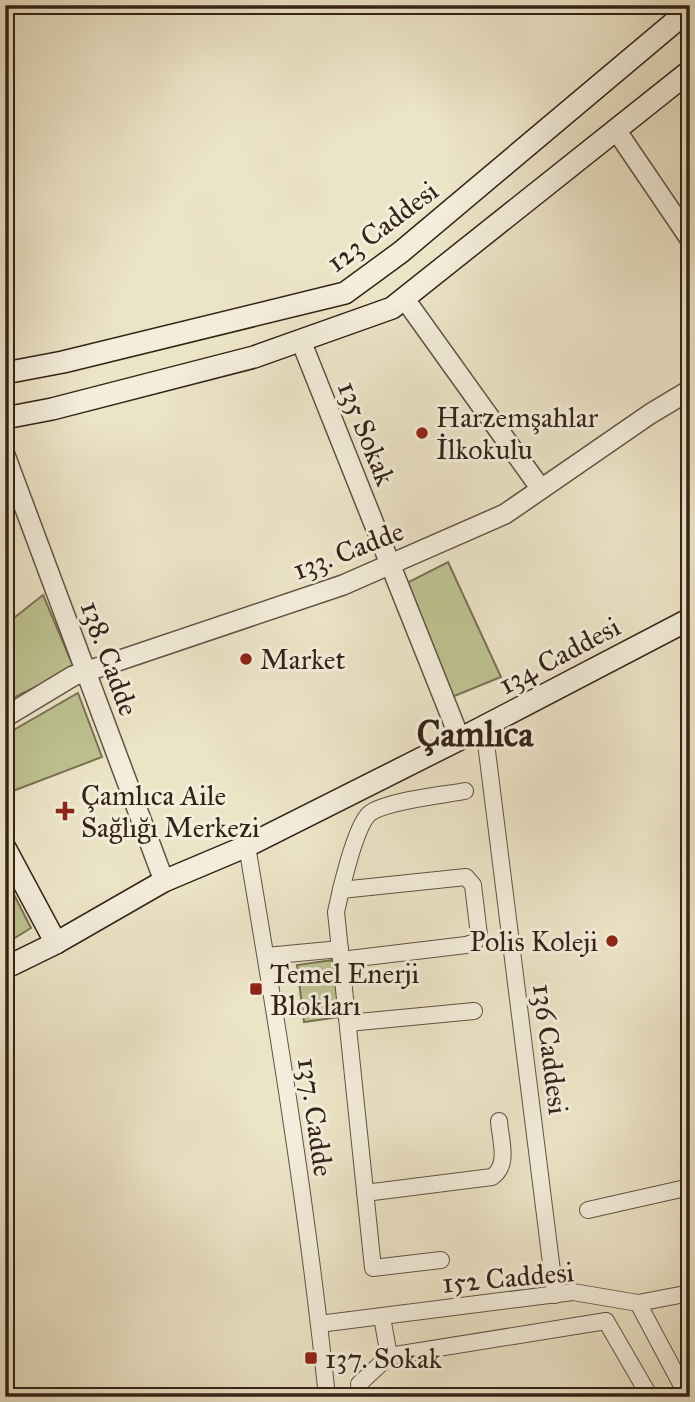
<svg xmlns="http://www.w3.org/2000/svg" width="695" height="1402" font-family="'IM FELL Great Primer',serif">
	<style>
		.green { fill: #bec291; stroke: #7a7254; stroke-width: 2 }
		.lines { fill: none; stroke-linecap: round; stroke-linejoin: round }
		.minor-casing { stroke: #635244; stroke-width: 18 }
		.tertiary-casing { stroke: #635244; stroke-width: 22 }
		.secondary-casing { stroke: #352218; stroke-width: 24 }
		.minor { stroke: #f3eddb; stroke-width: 16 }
		.tertiary { stroke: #f3eddb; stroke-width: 19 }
		.secondary { stroke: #f3eddb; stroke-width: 21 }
		.poi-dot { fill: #8f2418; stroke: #f3eddb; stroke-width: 2.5 }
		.labels { text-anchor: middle; stroke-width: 6; stroke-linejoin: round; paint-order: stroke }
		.street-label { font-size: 28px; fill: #352218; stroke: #f3eddb }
		.poi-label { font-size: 28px; fill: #352218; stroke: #f3eddb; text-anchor: start }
		.district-label { font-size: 35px; font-weight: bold; fill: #352218; stroke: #f3eddb }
	</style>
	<rect width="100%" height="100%" fill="#ece4c7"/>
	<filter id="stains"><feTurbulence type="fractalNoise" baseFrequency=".00286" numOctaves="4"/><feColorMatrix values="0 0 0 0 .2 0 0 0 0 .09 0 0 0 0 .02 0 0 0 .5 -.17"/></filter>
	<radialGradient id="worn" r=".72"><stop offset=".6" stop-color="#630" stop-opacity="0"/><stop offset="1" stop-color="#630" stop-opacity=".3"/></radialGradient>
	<g class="green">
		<path d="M448,562L501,677L452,697L399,587Z"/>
		<path d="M43,595L74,668L5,702V625Z"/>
		<path d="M78,693L102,757L5,794V762L7,760L5,757V735Z"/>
		<path d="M5,877L31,928L5,944Z"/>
		<path d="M333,960L340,1017L304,1022L297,965Z"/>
	</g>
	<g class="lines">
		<g class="minor-casing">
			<g id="minor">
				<path d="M484,727L555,1295"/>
				<path d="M247,846C278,1029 308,1213 327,1397"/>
				<path d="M341,890L466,877L473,885L479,935L475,942L466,945L341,960"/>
				<path d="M266,956L340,949"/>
				<path d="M348,1023L474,1011"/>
				<path d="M365,1193L492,1177C510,1165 500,1139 499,1121"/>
				<path d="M588,1210L690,1187"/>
				<path d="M441,1260L373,1268L336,912C340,892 355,827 369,814C383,801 444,795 465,791"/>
				<path d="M638,1303L685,1294L690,1296"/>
				<path d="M382,1317L389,1356"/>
				<path d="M319,1324L573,1292L638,1303L688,1397"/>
				<path d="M361,1397L359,1384L389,1356L606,1321L650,1397"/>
			</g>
		</g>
		<g class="tertiary-casing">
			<g id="tertiary">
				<path d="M616,130L690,239"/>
				<path d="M404,298L541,489"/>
				<path d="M301,341L460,739"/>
				<path d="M5,455L164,881"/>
				<path d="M5,717L73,676L343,585L505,514L650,414L690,390"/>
			</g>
		</g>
		<g class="secondary-casing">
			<g id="secondary">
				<path d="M5,373L63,362L345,293L401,252L690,9"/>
				<path d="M5,418L52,409L254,357L392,308L690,71"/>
				<path d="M5,848L56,943"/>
				<path d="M5,968L56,943L164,881L247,846L460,739L690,619"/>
			</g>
		</g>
		<use href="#minor" class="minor"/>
		<use href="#tertiary" class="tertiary"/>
		<use href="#secondary" class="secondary"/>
	</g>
	<g class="poi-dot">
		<circle cx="422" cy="433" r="7"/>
		<circle cx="246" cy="659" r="7"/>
		<path d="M61.5 800.5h7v7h7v7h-7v7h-7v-7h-7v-7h7z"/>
		<circle cx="612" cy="941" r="7"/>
		<rect x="249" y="982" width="14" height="14" rx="3.5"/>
		<rect x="304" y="1351" width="14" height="14" rx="3.5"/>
	</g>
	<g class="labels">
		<g class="street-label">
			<text transform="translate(382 226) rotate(-37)" y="10">123 Caddesi</text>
			<text transform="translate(367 433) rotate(68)" y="10">135 Sokak</text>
			<text transform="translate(348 550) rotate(-21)" y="10">133. Cadde</text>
			<text transform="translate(559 655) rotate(-28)" y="10">134 Caddesi</text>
			<text transform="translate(110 658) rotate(70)" y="10">138. Cadde</text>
			<text transform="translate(551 1049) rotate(83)" y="10">136 Caddesi</text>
			<text transform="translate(316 1117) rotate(82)" y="10">137. Cadde</text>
			<text transform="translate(508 1277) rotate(-5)" y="10">152 Caddesi</text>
		</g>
		<g class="poi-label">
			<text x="436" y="427">Harzemşahlar<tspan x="436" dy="32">İlkokulu</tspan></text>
			<text x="260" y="669">Market</text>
			<text x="81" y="805">Çamlıca Aile<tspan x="81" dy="32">Sağlığı Merkezi</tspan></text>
			<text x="598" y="951" text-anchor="end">Polis Koleji</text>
			<text x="270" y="983">Temel Enerji<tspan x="270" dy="32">Blokları</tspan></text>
			<text x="325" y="1368">137. Sokak</text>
		</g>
		<g class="district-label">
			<text x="475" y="746">Çamlıca</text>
		</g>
	</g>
	<rect width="695" height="1402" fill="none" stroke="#ece4c7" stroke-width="28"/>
	<rect x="7" y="7" width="681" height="1388" fill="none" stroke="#352218" stroke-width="3.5"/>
	<rect x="14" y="14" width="667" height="1374" fill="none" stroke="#352218" stroke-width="2"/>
	<rect width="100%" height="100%" filter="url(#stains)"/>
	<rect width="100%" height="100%" fill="url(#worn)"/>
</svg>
